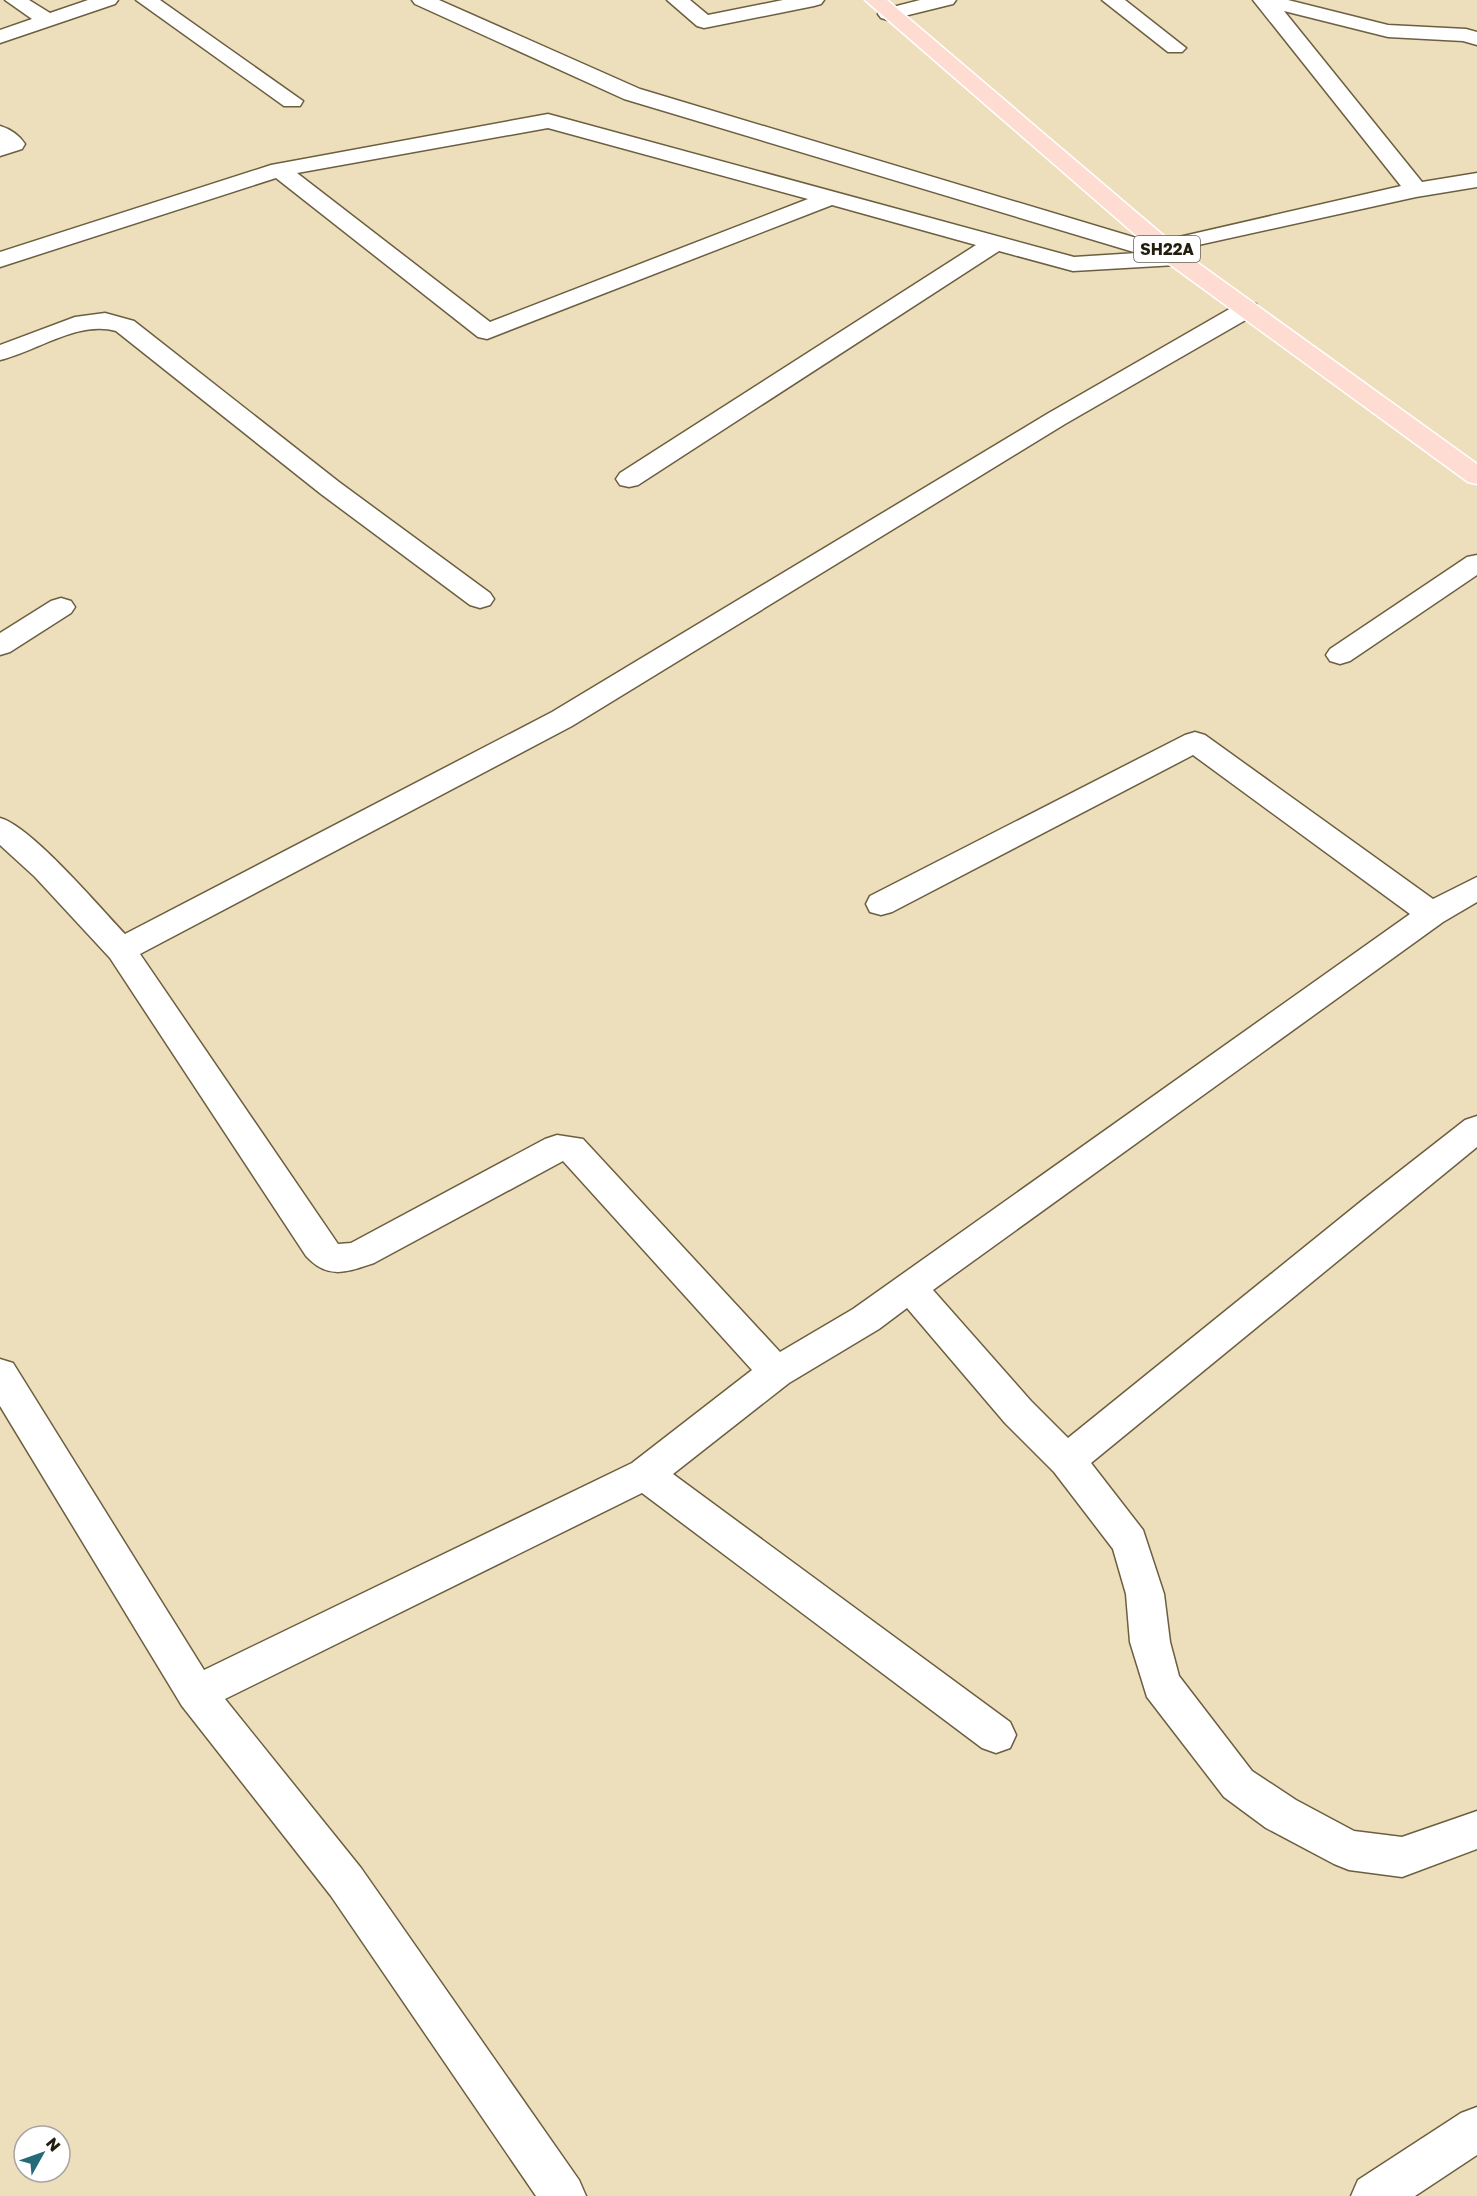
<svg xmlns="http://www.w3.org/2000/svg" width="1477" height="2196" font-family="'Golos Text',sans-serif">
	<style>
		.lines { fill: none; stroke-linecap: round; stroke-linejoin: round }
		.minor-casing { stroke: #6c5f40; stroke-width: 3 }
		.major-casing { stroke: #fff; stroke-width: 3 }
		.minor { fill: #fff; fill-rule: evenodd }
		.major { fill: #fedcd2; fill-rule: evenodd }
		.labels { text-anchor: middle; stroke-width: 4.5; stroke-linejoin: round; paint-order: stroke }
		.shield { fill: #fff; stroke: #666258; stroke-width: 1.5 }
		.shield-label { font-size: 16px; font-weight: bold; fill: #241e11 }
	</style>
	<rect width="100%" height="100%" fill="#eedfbc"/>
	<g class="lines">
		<g class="minor-casing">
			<g id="minor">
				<path d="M5,0H29L50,13L88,0H118L115,4L0,43V30L32,19Z"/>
				<path d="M136,0H160L303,101L300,106H284Z"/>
				<path d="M412,0H439L640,89L1153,243L1401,186L1253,0H1288L1388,25L1466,29L1477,32V45L1463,41L1388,37L1284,11L1422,182L1477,173V187L1416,197L1171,251L1184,253L1188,258L1184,263L1176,265L1073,271L999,251L638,485L629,487L620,485L616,479L620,473L976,245L832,205L487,339L478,337L276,178L0,267V252L271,165L548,114L1074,257L1137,253L624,99L415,4ZM548,128L808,199L490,322L297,173Z"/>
				<path d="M667,0H690L708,15L783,0H824L821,4L814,6L704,28L697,26Z"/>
				<path d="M920,0H956L953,4L888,20L881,18L878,14L881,10Z"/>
				<path d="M1102,0H1125L1186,48L1182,52H1168Z"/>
				<path d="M0,126C10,129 19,135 25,144L22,149L0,156Z"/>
				<path d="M1247,302L1256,304L1259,309L1256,314L1065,424L572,726L140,954L338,1244L351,1243L545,1139L557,1135L583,1139L780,1352L853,1309L1410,914L1193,755L892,912L881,915L870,912L866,904L870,896L1185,735L1195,732L1205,735L1433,899L1477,877V902L1443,922L933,1290L1031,1401L1068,1438L1364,1199L1465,1120L1477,1116V1147L1091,1463L1143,1530L1164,1594L1170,1642L1179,1676L1252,1771L1296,1800L1354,1831L1402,1837L1477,1811V1849L1402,1877L1349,1870L1334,1864L1266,1828L1224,1797L1147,1697L1130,1642L1126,1594L1113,1549L1054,1472L1005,1423L907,1308L879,1329L789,1383L673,1474L1010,1722L1016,1735L1010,1748L996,1753L982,1748L642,1493L225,1699L361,1868L579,2180L586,2196H536L331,1896L182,1706L0,1406V1359L13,1363L204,1670L632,1463L752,1370L563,1161L374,1263C347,1272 328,1280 306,1256L110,958L35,877L0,845V818C31,826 100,908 125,934L552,712L1047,414L1238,304Z"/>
				<path d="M105,313L134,321L339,482L490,593L494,599L490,605L480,608L470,605L321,494L116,331C79,320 37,351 0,360V345L75,317Z"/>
				<path d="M1477,555V575L1350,661L1340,664L1330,661L1326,655L1330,649L1467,557Z"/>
				<path d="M61,598L71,601L75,607L71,613L10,652L0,655V633L51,601Z"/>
				<path d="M1477,2107V2155L1415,2196H1351L1358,2180L1461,2113Z"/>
			</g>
		</g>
		<g class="major-casing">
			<path id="major" d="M865,0H887L1184,253L1477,464V484L1468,482L1168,263Z"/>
		</g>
		<use href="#minor" class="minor"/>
		<use href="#major" class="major"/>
	</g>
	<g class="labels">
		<rect class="shield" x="1134" y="236" width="66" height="26" rx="4.5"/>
		<g class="shield-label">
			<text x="1167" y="255">SH22A</text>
		</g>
	</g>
	<g transform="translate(42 2154) rotate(50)"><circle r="28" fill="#ffffff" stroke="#a7a5a0" stroke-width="1.5"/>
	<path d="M0-4.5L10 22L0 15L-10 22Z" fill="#246a79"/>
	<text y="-9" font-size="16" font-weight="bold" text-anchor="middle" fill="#241e11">N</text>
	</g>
</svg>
